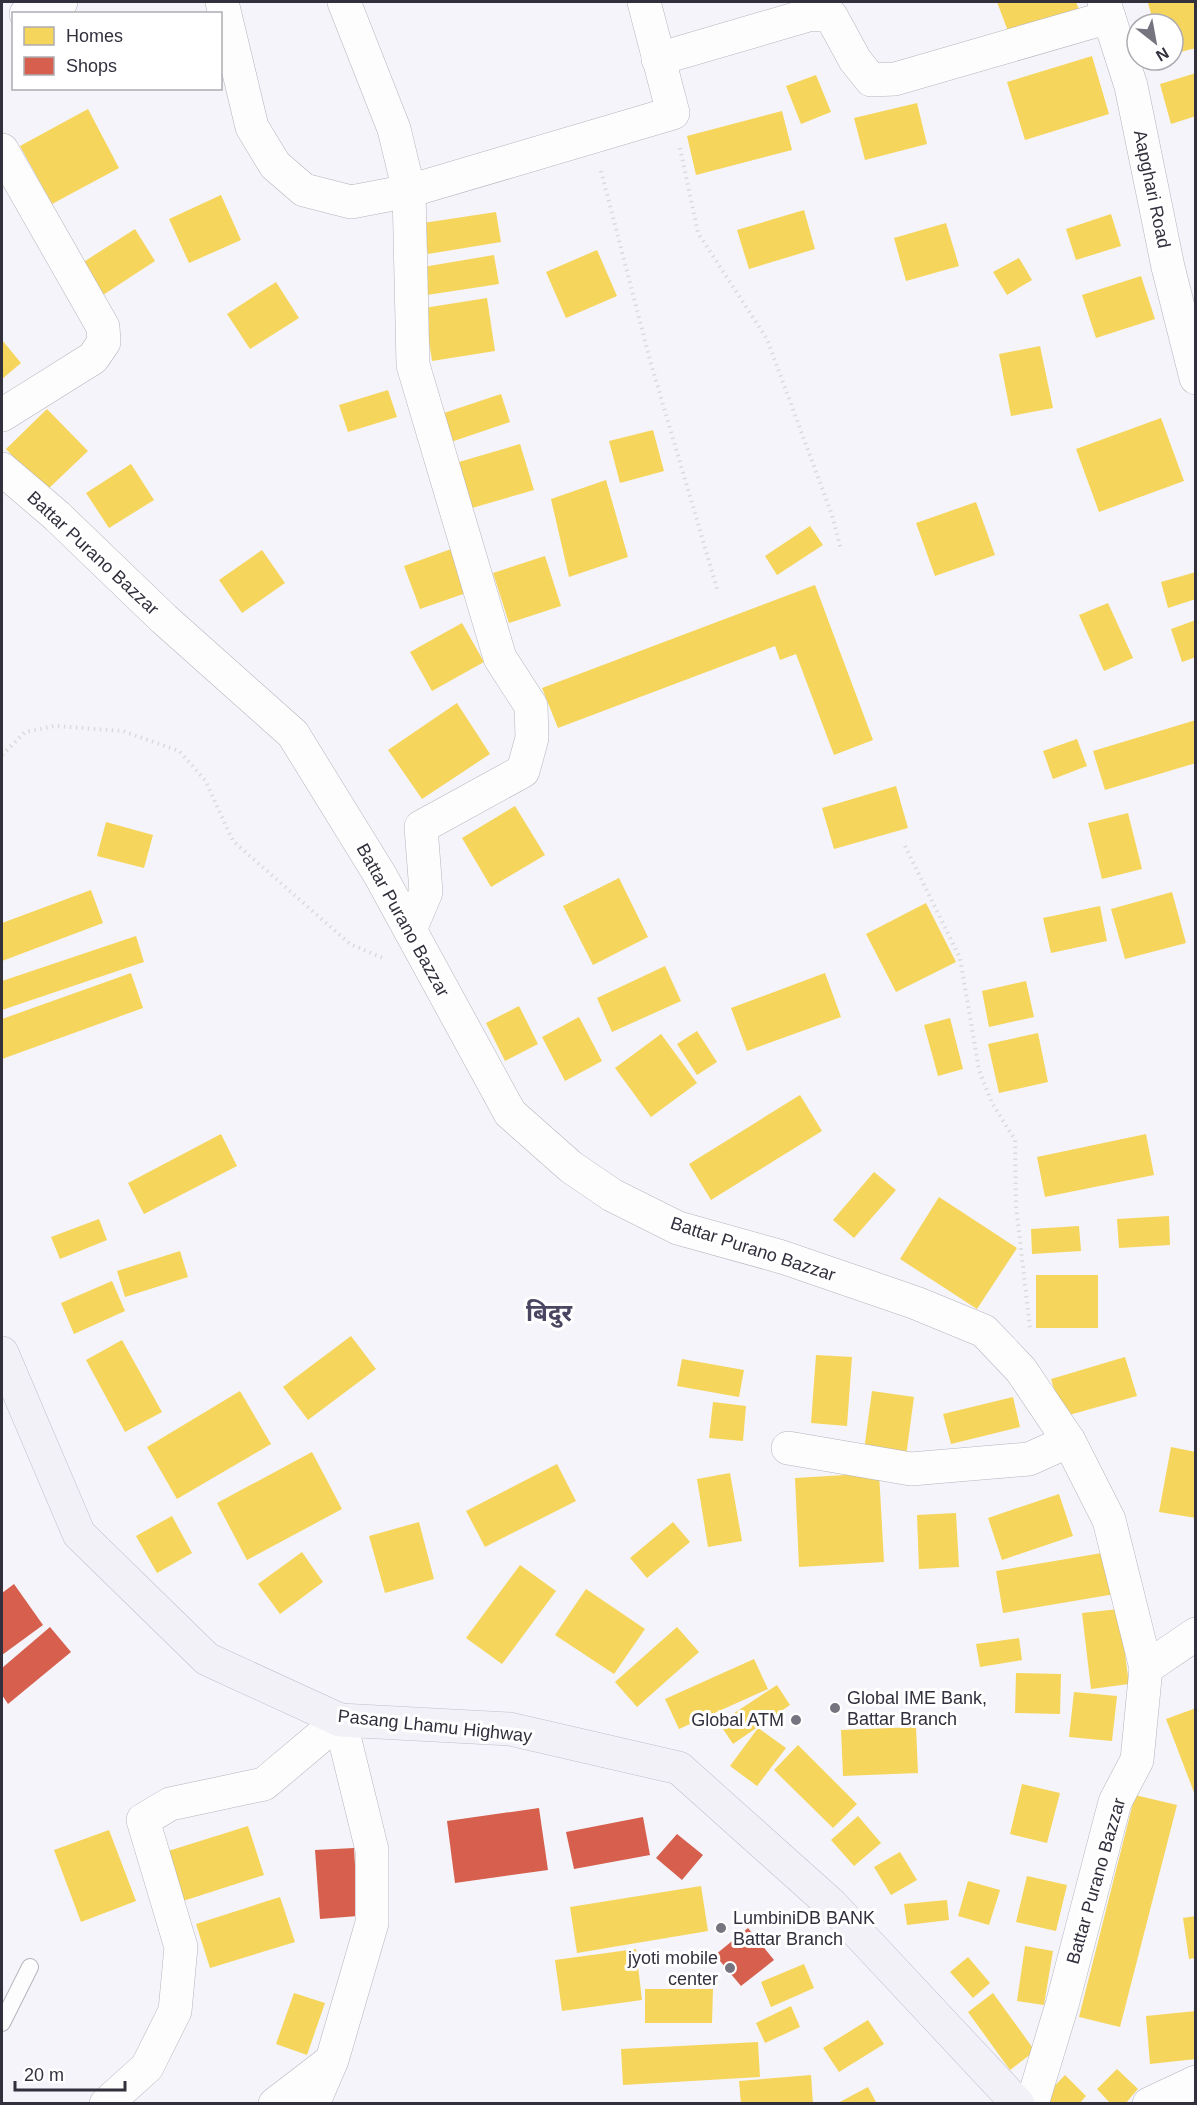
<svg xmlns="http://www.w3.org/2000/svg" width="1197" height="2105" font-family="Arial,'Noto Sans Devanagari',sans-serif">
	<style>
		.homes { fill: #f6d55c }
		.shops { fill: #d6604d }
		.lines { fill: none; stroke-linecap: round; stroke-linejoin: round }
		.lane-casing { stroke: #b5b4bd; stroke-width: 18 }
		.street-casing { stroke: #b5b4bd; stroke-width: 34 }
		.primary-casing { stroke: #c0bfca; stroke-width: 34 }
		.path { stroke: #dbdbdd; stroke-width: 4; stroke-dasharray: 1.5 4.5; stroke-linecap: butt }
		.lane { stroke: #fdfdfe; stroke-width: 16 }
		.street { stroke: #fdfdfe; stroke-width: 33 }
		.primary { stroke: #f2f1f7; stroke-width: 33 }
		.poi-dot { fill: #76757f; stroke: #fff; stroke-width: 2 }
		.labels { text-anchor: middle; stroke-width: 6; stroke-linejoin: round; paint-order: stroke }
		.street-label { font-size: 18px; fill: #32303d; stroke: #fff }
		.poi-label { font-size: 18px; fill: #32303d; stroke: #fff; text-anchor: start }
		.district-label { font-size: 24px; font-weight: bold; fill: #4a4662; stroke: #fff }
	</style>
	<rect width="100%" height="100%" fill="#f4f4fa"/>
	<g class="homes">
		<path d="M997,2H1076L1080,12L1011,39Z"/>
		<path d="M1155,2H1196V48L1173,54V24H1154L1148,3Z"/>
		<path d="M1092,56L1109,114L1025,140L1007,82Z"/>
		<path d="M1196,73V116L1171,124L1160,84Z"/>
		<path d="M816,75L831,112L801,124L786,86Z"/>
		<path d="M917,103L927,144L865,160L854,118Z"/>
		<path d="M88,109L119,168L52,204L20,146Z"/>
		<path d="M782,111L792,150L696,175L687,136Z"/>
		<path d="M221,195L241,240L189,263L169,219Z"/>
		<path d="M804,210L815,249L749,269L737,230Z"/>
		<path d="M496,212L501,242L428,254L423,223Z"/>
		<path d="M1111,214L1121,246L1076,260L1066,229Z"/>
		<path d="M946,223L959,266L906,281L894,238Z"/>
		<path d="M135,229L155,261L103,295L82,263Z"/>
		<path d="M597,250L617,296L566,318L546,272Z"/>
		<path d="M494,255L499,284L427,295L423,267Z"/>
		<path d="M1019,258L1032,280L1007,295L993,272Z"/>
		<path d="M1141,276L1155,319L1096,338L1082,295Z"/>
		<path d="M276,282L299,318L250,349L227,314Z"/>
		<path d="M487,298L495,351L432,361L424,308Z"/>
		<path d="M2,340L21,363L2,379Z"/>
		<path d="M1040,346L1053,408L1011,416L999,354Z"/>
		<path d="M388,390L397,417L348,432L339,405Z"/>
		<path d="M501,394L510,422L448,443L438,415Z"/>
		<path d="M47,409L88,451L46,491L6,449Z"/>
		<path d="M1161,418L1184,481L1099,512L1076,449Z"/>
		<path d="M653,430L664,471L620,483L609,441Z"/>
		<path d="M520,444L534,490L472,508L459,462Z"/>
		<path d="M131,464L154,500L109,528L86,493Z"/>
		<path d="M606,480L628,557L569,577L551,499Z"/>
		<path d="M976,502L995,555L935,576L916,523Z"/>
		<path d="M810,526L823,545L777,575L765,556Z"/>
		<path d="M454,548L469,592L420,609L404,566Z"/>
		<path d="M262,550L285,583L242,613L219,580Z"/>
		<path d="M545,556L561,606L509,623L493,573Z"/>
		<path d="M1196,572V599L1168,608L1161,582Z"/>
		<path d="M815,585L873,740L834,755L796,654L780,660L775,646L558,728L542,688Z"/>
		<path d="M1108,603L1133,658L1104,671L1079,615Z"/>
		<path d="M1196,620V657L1182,662L1171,629Z"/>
		<path d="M462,623L484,662L432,691L410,652Z"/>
		<path d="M457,703L490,754L422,799L388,750Z"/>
		<path d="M1196,720V763L1105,790L1093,751Z"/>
		<path d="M1077,739L1087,766L1053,779L1043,751Z"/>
		<path d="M896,786L908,828L834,849L822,808Z"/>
		<path d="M515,806L545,855L491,887L462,838Z"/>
		<path d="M1128,813L1142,869L1102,879L1088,823Z"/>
		<path d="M106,822L153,835L144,868L97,856Z"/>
		<path d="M619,878L648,937L593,965L563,906Z"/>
		<path d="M91,890L103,923L2,961V923Z"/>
		<path d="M1172,892L1186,943L1125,959L1111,909Z"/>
		<path d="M926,903L956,962L896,992L866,934Z"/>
		<path d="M1100,906L1107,941L1051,953L1043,918Z"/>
		<path d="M136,936L144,962L2,1010V981Z"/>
		<path d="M665,966L681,1001L612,1032L597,998Z"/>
		<path d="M131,973L143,1008L2,1059V1019Z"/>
		<path d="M825,973L841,1017L747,1051L731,1008Z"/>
		<path d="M1026,981L1034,1017L989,1027L982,991Z"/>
		<path d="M519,1006L538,1044L505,1061L486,1023Z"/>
		<path d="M579,1017L602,1061L565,1081L542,1037Z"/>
		<path d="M950,1018L963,1069L938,1076L924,1025Z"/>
		<path d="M697,1031L717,1062L697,1075L677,1044Z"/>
		<path d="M1038,1033L1048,1082L999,1093L988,1044Z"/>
		<path d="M661,1034L697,1083L651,1117L615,1068Z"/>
		<path d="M800,1095L822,1131L711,1200L689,1164Z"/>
		<path d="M221,1134L237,1166L144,1214L128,1183Z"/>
		<path d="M1146,1134L1154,1175L1045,1197L1037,1157Z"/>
		<path d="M874,1172L896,1190L854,1238L833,1220Z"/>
		<path d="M939,1197L1017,1248L977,1309L900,1259Z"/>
		<path d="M1169,1216L1170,1245L1119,1248L1117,1219Z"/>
		<path d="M99,1219L107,1240L60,1259L51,1237Z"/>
		<path d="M1079,1226L1081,1251L1032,1254L1031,1229Z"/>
		<path d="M180,1251L188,1277L125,1297L117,1271Z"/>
		<rect x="1036" y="1275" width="62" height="53"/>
		<path d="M112,1281L125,1311L74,1334L61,1303Z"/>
		<path d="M351,1336L376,1369L308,1420L283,1387Z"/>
		<path d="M122,1340L162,1412L125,1432L86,1360Z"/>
		<path d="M816,1355L852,1357L847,1426L811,1423Z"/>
		<path d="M1125,1357L1137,1396L1062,1417L1051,1379Z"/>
		<path d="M682,1359L744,1370L739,1397L677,1386Z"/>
		<path d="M240,1391L271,1444L177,1499L147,1447Z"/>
		<path d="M872,1391L914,1397L905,1464L863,1458Z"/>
		<path d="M1013,1397L1020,1427L951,1444L943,1414Z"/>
		<path d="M713,1402L746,1406L743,1441L709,1438Z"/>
		<path d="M1171,1447L1196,1452V1518L1159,1512Z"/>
		<path d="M312,1452L342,1509L247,1560L217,1503Z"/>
		<path d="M557,1464L576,1501L485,1547L466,1511Z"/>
		<path d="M730,1473L742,1541L708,1547L697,1479Z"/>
		<path d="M879,1473L884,1562L799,1567L795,1478Z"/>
		<path d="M1059,1494L1073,1536L1002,1560L988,1518Z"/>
		<path d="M956,1513L959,1567L919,1569L917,1515Z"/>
		<path d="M172,1516L192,1553L157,1573L136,1536Z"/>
		<path d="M419,1522L434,1579L385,1593L369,1536Z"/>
		<path d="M673,1522L690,1542L647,1578L630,1558Z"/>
		<path d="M302,1552L323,1582L280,1614L258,1584Z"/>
		<path d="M1108,1552L1115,1594L1003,1613L996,1571Z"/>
		<path d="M520,1565L556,1591L502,1664L466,1638Z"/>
		<path d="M586,1589L645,1629L614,1674L555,1635Z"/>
		<path d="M1119,1609L1129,1684L1091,1689L1082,1613Z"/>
		<path d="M677,1627L699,1652L637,1707L615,1682Z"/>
		<path d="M1019,1638L1022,1660L980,1667L976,1644Z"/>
		<path d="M754,1659L768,1689L679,1729L665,1699Z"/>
		<path d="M1016,1673L1061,1674L1060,1714L1015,1713Z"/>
		<path d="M777,1685L790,1705L733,1744L719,1723Z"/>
		<path d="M1074,1692L1117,1696L1112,1741L1069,1737Z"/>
		<path d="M1196,1708V1795H1195L1166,1719Z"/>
		<path d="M916,1727L918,1773L843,1776L841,1730Z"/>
		<path d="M758,1728L786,1748L757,1786L730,1766Z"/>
		<path d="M798,1745L857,1804L833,1828L774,1770Z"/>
		<path d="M1022,1784L1060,1793L1047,1843L1010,1834Z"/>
		<path d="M1135,1795L1177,1805L1120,2027L1079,2017Z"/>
		<path d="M858,1816L881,1843L854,1866L831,1840Z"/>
		<path d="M248,1826L264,1875L180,1902L165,1852Z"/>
		<path d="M109,1830L136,1901L81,1922L54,1850Z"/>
		<path d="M900,1852L917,1880L891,1895L874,1867Z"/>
		<path d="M1027,1876L1067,1885L1056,1931L1016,1922Z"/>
		<path d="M968,1881L1000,1890L989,1925L958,1916Z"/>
		<path d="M701,1886L708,1931L577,1953L570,1907Z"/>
		<path d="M280,1897L295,1942L210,1968L196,1924Z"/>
		<path d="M947,1900L949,1920L907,1925L904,1904Z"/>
		<path d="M1196,1916V1958L1189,1959L1183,1918Z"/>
		<path d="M1025,1946L1053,1951L1044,2005L1017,2001Z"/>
		<path d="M636,1949L642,2000L562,2011L555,1960Z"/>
		<path d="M968,1957L990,1983L973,1998L950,1972Z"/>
		<path d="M804,1964L814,1988L771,2007L761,1982Z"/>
		<path d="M645,1989H713L712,2023H645Z"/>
		<path d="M294,1993L325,2003L307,2055L276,2044Z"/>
		<path d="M993,1993L1035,2051L1010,2070L968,2012Z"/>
		<path d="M791,2006L800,2027L765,2043L756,2023Z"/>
		<path d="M1196,2011V2059L1150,2064L1146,2016Z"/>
		<path d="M868,2020L884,2044L839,2072L823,2048Z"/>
		<path d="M758,2042L760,2077L623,2085L621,2049Z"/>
		<path d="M1117,2069L1138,2089L1125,2104H1111L1097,2089Z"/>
		<path d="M811,2075L813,2104H741L739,2081Z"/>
		<path d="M1065,2075L1086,2096L1079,2104H1051L1044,2097Z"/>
		<path d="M868,2087L877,2104H836Z"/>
	</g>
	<g class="shops">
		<path d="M14,1584L43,1625L2,1655V1593Z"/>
		<path d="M50,1627L71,1652L8,1704L2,1695V1668Z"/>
		<path d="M539,1808L548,1870L455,1883L447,1821Z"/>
		<path d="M643,1817L650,1855L574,1869L566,1832Z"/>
		<path d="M677,1834L703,1855L682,1880L656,1858Z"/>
		<path d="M354,1848L358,1916L320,1919L315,1850Z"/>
		<path d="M748,1928L774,1960L741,1986L715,1955Z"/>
	</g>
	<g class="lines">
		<g class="lane-casing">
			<path id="lane" d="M2,2023L30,1967"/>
		</g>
		<g class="street-casing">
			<g id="street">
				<path d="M222,2L252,127L275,165L304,190L351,202L409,191L673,113L644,2"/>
				<path d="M344,2L394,129L409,191L413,365L500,658L531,706L532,738L523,771L421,827L426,892L410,930"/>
				<path d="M1104,2L1131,86L1168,267L1196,378"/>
				<path d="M26,14L61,2"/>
				<path d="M658,59L812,14L831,16L855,60L871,80L895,79L1109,17"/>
				<path d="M2,150L103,327L104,342L93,358L2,415"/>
				<path d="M2,469L57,516L164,619L293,734L380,875L510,1113L571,1167L612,1195L678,1228L782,1257L916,1303L984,1331L1021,1370L1069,1441L1109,1520L1146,1668L1137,1760L1115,1802L1062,2005L1032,2104"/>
				<path d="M788,1448L911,1469L1029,1459L1069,1441"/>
				<path d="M1146,1668L1196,1634"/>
				<path d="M106,2104L147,2067L175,2011L181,1947L143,1820L170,1804L264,1784L340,1720L372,1850V1923L332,2060L313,2104"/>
				<path d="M275,2104L331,2061"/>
				<path d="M1149,2104L1196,2082"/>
			</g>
		</g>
		<g class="primary-casing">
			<path id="primary" d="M2,1353L79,1534L207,1659L340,1720L510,1729L679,1768L832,1905L1018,2104"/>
		</g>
		<g class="path">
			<path d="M680,148L698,233L767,339L832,515L841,550"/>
			<path d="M601,171L650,360L718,592"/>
			<path d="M2,755L25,732L55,726L123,731L179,751L205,780L233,841L350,944L385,959"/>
			<path d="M905,846L960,958L979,1070L992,1103L1015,1140L1016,1206L1030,1328"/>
		</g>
		<use href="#lane" class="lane"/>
		<use href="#street" class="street"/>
		<use href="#primary" class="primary"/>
	</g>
	<g class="poi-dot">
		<circle cx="835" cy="1708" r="6"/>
		<circle cx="796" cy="1720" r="6"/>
		<circle cx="721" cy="1928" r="6"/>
		<circle cx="730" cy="1968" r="6"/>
	</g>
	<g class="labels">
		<g class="street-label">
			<text transform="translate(1152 189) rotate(78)" y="6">Aapghari Road</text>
			<text transform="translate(93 553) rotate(43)" y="6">Battar Purano Bazzar</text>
			<text transform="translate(403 920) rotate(61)" y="6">Battar Purano Bazzar</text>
			<text transform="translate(753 1249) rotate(18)" y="6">Battar Purano Bazzar</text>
			<text transform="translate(435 1726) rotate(6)" y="6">Pasang Lhamu Highway</text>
			<text transform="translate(1096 1881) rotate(-74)" y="6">Battar Purano Bazzar</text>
		</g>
		<g class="poi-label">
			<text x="847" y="1704">Global IME Bank,<tspan x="847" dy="21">Battar Branch</tspan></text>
			<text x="784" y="1726" text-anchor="end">Global ATM</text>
			<text x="733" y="1924">LumbiniDB BANK<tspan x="733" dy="21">Battar Branch</tspan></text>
			<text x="718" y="1964" text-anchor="end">jyoti mobile<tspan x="718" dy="21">center</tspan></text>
		</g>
		<g class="district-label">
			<text x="549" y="1321">बिदुर</text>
		</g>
	</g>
	<rect width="1197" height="2105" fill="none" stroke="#32303d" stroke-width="6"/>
	<rect x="12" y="12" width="210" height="78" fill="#ffffff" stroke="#adacb1" stroke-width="1.5"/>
	<rect x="24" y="27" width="30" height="18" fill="#f6d55c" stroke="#adacb1" stroke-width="1.5"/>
	<text x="66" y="42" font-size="18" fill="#32303d">Homes</text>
	<rect x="24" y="57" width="30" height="18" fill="#d6604d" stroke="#adacb1" stroke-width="1.5"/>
	<text x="66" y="72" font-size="18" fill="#32303d">Shops</text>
	<g transform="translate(1155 42) rotate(149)"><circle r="28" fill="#ffffff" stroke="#adacb1" stroke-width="1.5"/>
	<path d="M0-4.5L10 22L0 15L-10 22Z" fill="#76757f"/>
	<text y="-9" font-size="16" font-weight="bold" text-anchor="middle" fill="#32303d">N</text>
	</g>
	<path d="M15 2081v9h110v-9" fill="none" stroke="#32303d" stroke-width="3"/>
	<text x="24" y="2081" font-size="18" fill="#32303d" stroke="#ffffff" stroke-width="4.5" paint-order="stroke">20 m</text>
</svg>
